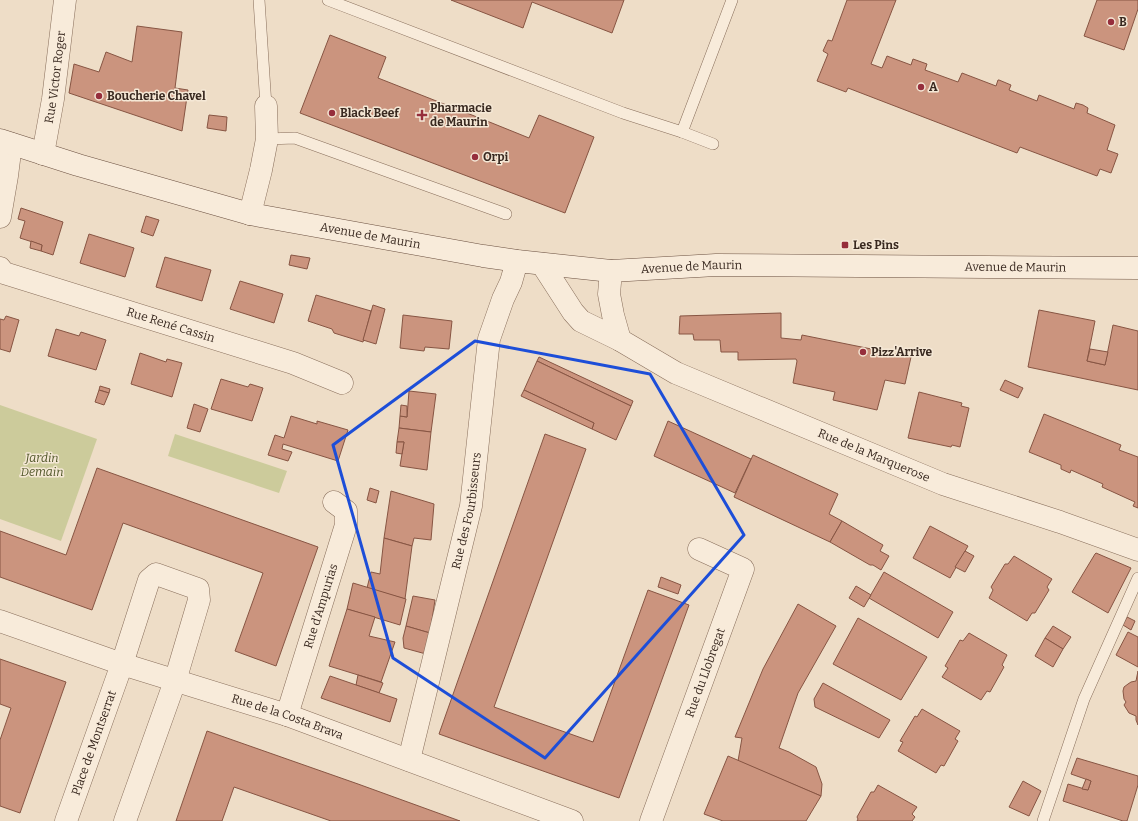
<svg xmlns="http://www.w3.org/2000/svg" width="1138" height="821" font-family="Bitter,serif">
	<style>
		.green { fill: #cccb9b }
		.building { fill: #cb947e; stroke: #875543 }
		.lines { fill: none; stroke-linecap: round; stroke-linejoin: round }
		.lane-casing { stroke: #896f5c; stroke-width: 12 }
		.street-casing { stroke: #896f5c; stroke-width: 23 }
		.secondary-casing { stroke: #6b5040; stroke-width: 23 }
		.lane { stroke: #f8ebda; stroke-width: 11 }
		.street { stroke: #f8ebda; stroke-width: 22 }
		.secondary { stroke: #f8ebda; stroke-width: 22 }
		.marked { fill: none; stroke: #1d4ed8; stroke-width: 3; stroke-linejoin: round }
		.poi-dot { fill: #962e3c; stroke: #f5e8d6; stroke-width: 1.5 }
		.labels { text-anchor: middle; stroke-width: 3; stroke-linejoin: round; paint-order: stroke }
		.poi-label { font-size: 12px; font-weight: bold; fill: #392920; stroke: #f5e8d6; text-anchor: start }
		.street-label { font-size: 12px; fill: #392920; stroke: #f5e8d6 }
		.park-label { font-size: 12px; font-style: italic; fill: #4f5527; stroke: #f5e8d6 }
	</style>
	<rect width="100%" height="100%" fill="#eeddc7"/>
	<g class="green">
		<path d="M0,405L97,439L61,541L0,519Z"/>
		<path d="M175,434L287,471L279,493L168,456Z"/>
	</g>
	<g class="building">
		<path d="M451,0H624L612,33L532,2L523,28Z"/>
		<path d="M847,0H896L871,64L882,68L887,56L911,65L913,59L927,64L925,70L958,82L962,73L996,86L998,80H999L1011,85L1009,90L1037,101L1039,95L1074,109L1076,103L1083,105L1088,108L1087,113L1115,125L1107,150L1118,154L1111,173L1100,169L1097,176L1020,147L1017,153L848,88L846,92L817,81L828,54L823,51L828,40L832,41Z"/>
		<path d="M1097,0H1138V9L1124,50L1084,36Z"/>
		<path d="M137,26L182,32L175,88L188,90L182,131L69,93L74,64L99,72L106,52L132,62Z"/>
		<path d="M330,35L386,57L378,78L482,119L529,138L539,115L594,137L565,213L300,113Z"/>
		<path d="M209,115L227,117L226,131L207,128Z"/>
		<path d="M21,208L63,222L53,255L41,251L42,245L20,238L25,221L18,219Z"/>
		<path d="M146,216L159,220L153,236L141,232Z"/>
		<path d="M89,234L134,248L125,277L80,263Z"/>
		<path d="M31,241L42,245L41,251L30,248Z"/>
		<path d="M291,255L310,258L307,269L289,265Z"/>
		<path d="M165,257L211,270L202,301L156,287Z"/>
		<path d="M240,281L283,294L274,323L230,309Z"/>
		<path d="M316,295L371,311L363,342L334,333L332,329L308,321Z"/>
		<path d="M373,305L385,309L376,344L363,340Z"/>
		<path d="M1039,310L1095,321L1087,361L1105,365L1113,325L1138,331V390L1028,367Z"/>
		<path d="M781,313V338L801,340L802,335L911,357L905,384L885,380L877,410L833,400L835,392L793,383L797,361L796,359L738,360V352H721L720,340H694L693,334H679L680,316Z"/>
		<path d="M403,315L452,321L449,349L425,347L424,351L400,348Z"/>
		<path d="M6,316L19,320L10,352L0,349V319L4,320Z"/>
		<path d="M56,329L79,336L81,332L106,340L96,370L48,356Z"/>
		<path d="M1090,349L1108,352L1105,365L1087,361Z"/>
		<path d="M140,353L166,362L167,359L182,363L172,397L131,384Z"/>
		<path d="M539,357L633,401L631,406L537,361Z"/>
		<path d="M537,361L631,406L616,440L592,429L594,423L524,390Z"/>
		<path d="M221,379L248,387L250,384L263,388L252,421L211,409Z"/>
		<path d="M1005,380L1023,388L1018,398L1000,390Z"/>
		<path d="M100,386L110,389L109,393L99,390Z"/>
		<path d="M99,390L109,393L104,405L95,402Z"/>
		<path d="M524,390L594,423L592,429L521,396Z"/>
		<path d="M409,391L436,394L431,432L399,428L400,416L407,417Z"/>
		<path d="M919,392L962,403L961,406L969,408L960,447L952,445L951,447L908,438Z"/>
		<path d="M194,404L208,409L200,432L187,428Z"/>
		<path d="M401,405L407,406V417L400,416Z"/>
		<path d="M1044,414L1121,445L1119,450L1138,457V508L1133,506L1135,502L1102,487L1103,484L1071,470L1070,473L1061,469V465L1029,452Z"/>
		<path d="M291,416L317,424V421L348,430L338,461L283,444L282,449L292,452L288,461L268,455L275,435L284,438Z"/>
		<path d="M668,421L751,459L735,493L654,456Z"/>
		<path d="M399,428L431,432L427,470L400,466L404,442H397Z"/>
		<path d="M545,434L586,449L494,707L593,742L648,590L689,605L619,798L439,734Z"/>
		<path d="M397,442H404L402,454L396,453Z"/>
		<path d="M753,455L838,494L829,514L842,521L830,542L734,497Z"/>
		<path d="M97,468L318,547L276,666L235,651L263,573L123,523L92,610L0,577V531L66,555Z"/>
		<path d="M370,488L379,491L376,503L367,500Z"/>
		<path d="M391,491L434,504L431,540L414,538L412,546L384,538Z"/>
		<path d="M842,521L883,545L880,551L889,556L881,570L873,565H870L830,542Z"/>
		<path d="M930,526L968,546L950,578L913,558Z"/>
		<path d="M384,538L412,546L405,599L367,588L371,572L380,574Z"/>
		<path d="M965,551L974,556L965,572L955,567Z"/>
		<path d="M1096,553L1131,568L1108,613L1072,592L1095,554Z"/>
		<path d="M1014,556L1052,579L1047,587L1049,590L1035,613H1032L1027,621L989,598L993,590L991,587L1005,564H1008Z"/>
		<path d="M884,572L953,612L938,638L869,598Z"/>
		<path d="M661,577L681,585L678,594L658,587Z"/>
		<path d="M353,583L406,599L400,625L347,609Z"/>
		<path d="M856,586L871,595L864,607L849,598Z"/>
		<path d="M413,596L435,600L430,633L406,626Z"/>
		<path d="M798,604L836,626L798,693L779,748L789,752L816,767L822,784L821,796L738,761L742,738L735,737L763,669Z"/>
		<path d="M347,609L375,617L369,636L395,642L381,682L329,666Z"/>
		<path d="M1127,617L1135,621L1131,630L1123,625Z"/>
		<path d="M858,618L927,657L901,700L833,664Z"/>
		<path d="M406,626L430,633L426,654L404,648L403,638Z"/>
		<path d="M1053,626L1071,637L1063,649L1045,638Z"/>
		<path d="M1128,632L1138,637V667L1116,655Z"/>
		<path d="M969,633L1007,655L1002,665L1004,667L990,692L987,691L981,700L942,677L948,668L945,666L960,640L963,641Z"/>
		<path d="M1045,638L1063,649L1053,667L1035,656Z"/>
		<path d="M0,659L66,682L20,813L0,806V740L11,708L0,704Z"/>
		<path d="M1138,671V725L1136,720V716L1129,713L1124,705L1126,702L1124,699L1123,691L1124,687L1128,684L1131,682L1136,681Z"/>
		<path d="M358,675L383,683L379,693L356,685Z"/>
		<path d="M330,676L397,699L390,722L321,698Z"/>
		<path d="M823,683L890,720L879,738L815,707L814,699Z"/>
		<path d="M922,709L960,731L955,739L958,741L944,766L941,765L936,773L898,751L903,742L900,741L915,716L917,717Z"/>
		<path d="M207,731L358,784L460,821H331L234,787L222,821H176Z"/>
		<path d="M728,756L821,796L806,821H723L704,814Z"/>
		<path d="M1077,758L1138,776V785L1127,821H1123L1063,801L1068,784L1088,790L1091,781L1071,774Z"/>
		<path d="M1086,779L1091,781L1088,790L1082,789Z"/>
		<path d="M1023,781L1041,791L1029,816L1009,807Z"/>
		<path d="M878,785L917,807L912,814L915,817L912,821H857L858,819L857,817L871,792H874Z"/>
	</g>
	<g class="lines">
		<g class="lane-casing">
			<g id="lane">
				<path d="M259,0L266,106"/>
				<path d="M328,0L623,113L682,132L713,144"/>
				<path d="M682,132L732,0"/>
				<path d="M267,139L295,138L506,214"/>
				<path d="M1043,821L1084,699L1138,578"/>
			</g>
		</g>
		<g class="street-casing">
			<g id="street">
				<path id="s1" d="M43,154L53,99L65,0"/>
				<path d="M250,214L261,170L267,139L266,106"/>
				<path d="M0,217L7,176L11,144"/>
				<path id="s2" d="M542,264L573,312L581,321L620,340L676,373L943,484L1060,522L1138,550"/>
				<path id="s3" d="M0,268L4,273L293,363L342,383"/>
				<path d="M611,271L609,294L613,315L620,340"/>
				<path id="s4" d="M0,621L122,664L287,715L572,821"/>
				<path id="s5" d="M287,715L346,525V511L334,502"/>
				<path id="s6" d="M409,760L471,506L489,339L503,299L511,282L517,261"/>
				<path id="s7" d="M66,821L122,664L149,580L156,574L198,589L199,600L175,681L125,821"/>
				<path id="s8" d="M651,821L743,569L699,549"/>
			</g>
		</g>
		<g class="secondary-casing">
			<g id="secondary">
				<path id="s9" d="M0,140L78,165L250,214L483,256L517,261L611,271L716,265L1138,268"/>
			</g>
		</g>
		<use href="#lane" class="lane"/>
		<use href="#street" class="street"/>
		<use href="#secondary" class="secondary"/>
	</g>
	<path class="marked" d="M475,341L650,374L744,535L545,758L393,658L333,445Z"/>
	<g class="poi-dot">
		<circle cx="1111" cy="22" r="4"/>
		<circle cx="921" cy="87" r="4"/>
		<circle cx="99" cy="96" r="4"/>
		<circle cx="332" cy="113" r="4"/>
		<path d="M420 109h4v4h4v4h-4v4h-4v-4h-4v-4h4z"/>
		<circle cx="475" cy="157" r="4"/>
		<rect x="841" y="241" width="8" height="8" rx="2"/>
		<circle cx="863" cy="352" r="4"/>
	</g>
	<g class="labels">
		<g class="poi-label">
			<text x="1119" y="26">B</text>
			<text x="929" y="91">A</text>
			<text x="107" y="100">Boucherie Chavel</text>
			<text x="430" y="112">Pharmacie<tspan x="430" dy="14">de Maurin</tspan></text>
			<text x="340" y="117">Black Beef</text>
			<text x="483" y="161">Orpi</text>
			<text x="853" y="249">Les Pins</text>
			<text x="871" y="356">Pizz'Arrive</text>
		</g>
		<g class="street-label">
			<text dy="4" stroke="none"><textPath href="#s1" startOffset="78">Rue Victor Roger</textPath></text>
			<text dy="4" stroke="none"><textPath href="#s9" startOffset="383">Avenue de Maurin</textPath></text>
			<text dy="4" stroke="none"><textPath href="#s9" startOffset="707">Avenue de Maurin</textPath></text>
			<text dy="4" stroke="none"><textPath href="#s9" startOffset="1031">Avenue de Maurin</textPath></text>
			<text dy="4" stroke="none"><textPath href="#s3" startOffset="181">Rue René Cassin</textPath></text>
			<text dy="4" stroke="none"><textPath href="#s2" startOffset="392">Rue de la Marquerose</textPath></text>
			<text dy="4" stroke="none"><textPath href="#s6" startOffset="256">Rue des Fourbisseurs</textPath></text>
			<text dy="4" stroke="none"><textPath href="#s5" startOffset="114">Rue d'Ampurias</textPath></text>
			<text dy="4" stroke="none"><textPath href="#s8" startOffset="158">Rue du Llobregat</textPath></text>
			<text dy="4" stroke="none"><textPath href="#s4" startOffset="303">Rue de la Costa Brava</textPath></text>
			<text dy="4" stroke="none"><textPath href="#s7" startOffset="83">Place de Montserrat</textPath></text>
		</g>
		<g class="park-label">
			<text x="42" y="462">Jardin<tspan x="42" dy="14">Demain</tspan></text>
		</g>
	</g>
</svg>
